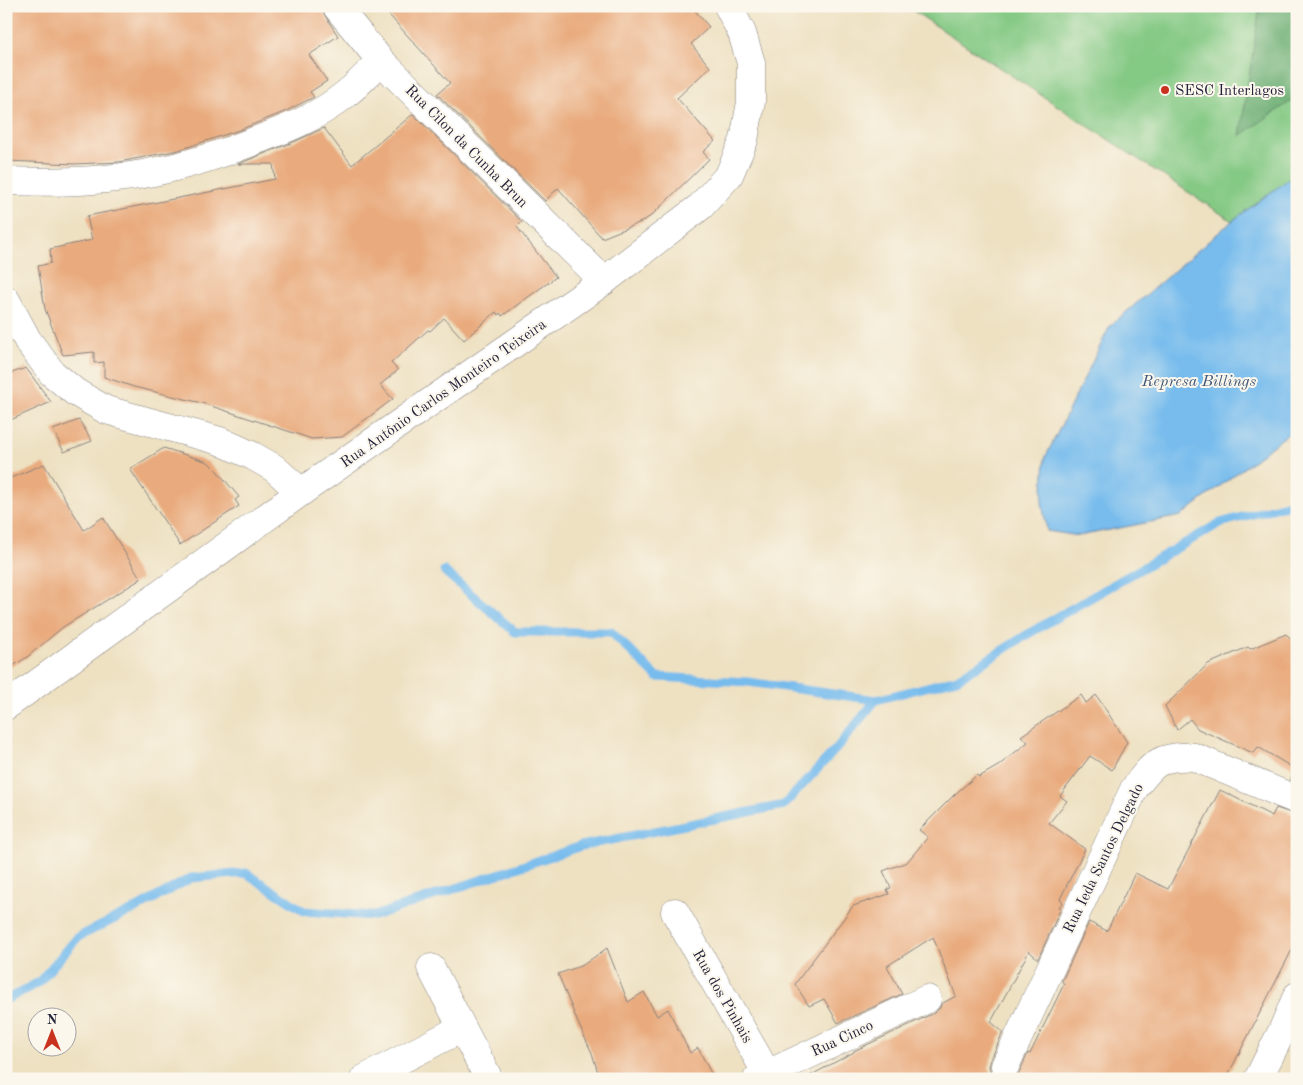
<svg xmlns="http://www.w3.org/2000/svg" width="1303" height="1085" font-family="'Old Standard TT',serif">
	<style>
		.green { fill: #84c984; stroke: #537660 }
		.forest { fill: #6bad72; stroke: #466856 }
		.water { fill: #77bced; stroke: #4c6f94 }
		.lines { fill: none; stroke-linecap: round; stroke-linejoin: round }
		.stream { stroke: #77bced; stroke-width: 9 }
		.building { fill: #e9ab7e }
		.minor-casing { stroke: #88827e; stroke-width: 29 }
		.minor { stroke: #fff; stroke-width: 28 }
		.poi-dot { fill: #c8321e; stroke: #fbf7ec; stroke-width: 2 }
		.labels { text-anchor: middle; stroke-width: 4; stroke-linejoin: round; paint-order: stroke }
		.poi-label { font-size: 15px; fill: #22223b; stroke: #fbf7ec; text-anchor: start }
		.street-label { font-size: 15px; fill: #22223b; stroke: #fbf7ec }
		.water-label { font-size: 16px; font-style: italic; fill: #405879; stroke: #fbf7ec }
	</style>
	<rect width="100%" height="100%" fill="#fbf7ec"/>
	<filter id="ink" filterUnits="userSpaceOnUse"><feTurbulence type="fractalNoise" baseFrequency=".02" numOctaves="2"/><feDisplacementMap in="SourceGraphic" scale="10" xChannelSelector="R" yChannelSelector="G"/><feConvolveMatrix kernelMatrix="1 2 1 2 8 2 1 2 1" color-interpolation-filters="sRGB"/></filter>
	<filter id="wash" filterUnits="userSpaceOnUse"><feTurbulence type="fractalNoise" baseFrequency=".0096" numOctaves="4" result="noise"/><feDisplacementMap in="SourceGraphic" scale="20" xChannelSelector="R" yChannelSelector="G"/><feGaussianBlur stdDeviation="1.12" result="paint"/><feColorMatrix in="noise" values="0 0 0 0 0 0 0 0 0 0 0 0 0 0 0 0 0 1.4 0 .05"/><feComposite in="paint" operator="in"/></filter>
	<g filter="url(#wash)">
		<rect width="100%" height="100%" fill="#eee1c2"/>
		<path class="green" d="M906,6H1297V173L1232,221Z"/>
		<path class="forest" d="M1260,6H1297V97L1240,136Z"/>
		<path class="water" d="M1297,173V427L1181,516L1079,536L1047,531L1042,503L1045,458L1110,326L1232,221Z"/>
		<g class="lines">
			<g class="stream">
				<path d="M444,571L515,632H611L657,677L748,682L876,700"/>
				<path d="M6,1000L39,982L78,937L137,908L191,878L246,873L304,911L374,916L581,846L784,805L835,750L876,700L957,679L1028,634L1220,523L1297,502"/>
			</g>
		</g>
		<g id="blocks">
			<g class="building">
				<path d="M6,6H129L174,12V6H319L338,36L309,55L327,81L310,92L314,97L284,112L239,130L179,150L119,162L75,164L7,161L8,102H6Z"/>
				<path d="M381,6H691L709,27L691,44L710,67L677,98L715,141L703,152L709,159L651,216L641,222L602,238L558,188L545,201L437,94L450,83Z"/>
				<path d="M413,114L522,222L517,227L556,277L502,316L500,313L498,315L496,312L464,340L444,318L430,331L428,330L391,363L398,370L380,385L393,399L342,437L312,439L202,403L134,387L104,377V362L94,363V352L63,355L45,309L38,266L51,263L50,249L92,240L87,216L275,179L273,164H238L296,141L324,128L352,165Z"/>
				<path d="M26,368L51,402L6,422V375Z"/>
				<path d="M79,420L92,441L64,452L53,430Z"/>
				<path d="M164,448L208,462L218,472L239,497L235,500L239,506L180,545L130,469Z"/>
				<path d="M44,464L84,530L103,517L141,579L63,627L26,658L6,670V480Z"/>
				<path d="M1286,634L1297,644V783L1290,780L1295,769L1258,747L1253,753L1198,729L1190,719L1177,730L1165,706L1208,664L1248,647L1250,649Z"/>
				<path d="M1081,695L1086,703L1096,695L1127,742L1112,770L1090,756L1060,796L1067,801L1049,823L1085,849L1060,899L1063,902L1059,907L1061,908L1038,959L1029,951L991,1022L1003,1032L991,1059L989,1067L992,1075L997,1079H804L854,1052V1051L934,1013L940,1008L941,1004L956,996L933,937L887,966L902,994L838,1023L824,999L809,1006L795,984L853,906L889,894L887,889L891,888L883,871L907,862L928,837L919,830L954,795L977,775L979,777L998,766L1028,742L1021,736Z"/>
				<path d="M1220,790L1272,816L1276,808L1297,815V940L1226,1079H1014L1019,1073L1028,1053L1030,1054L1064,984L1062,981L1089,922L1107,931L1135,873L1168,889Z"/>
				<path d="M607,948L628,1002L644,992L657,1016L668,1009L690,1053L698,1048L714,1079H600L592,1053L578,1023L558,974L583,965Z"/>
			</g>
		</g>
	</g>
	<g filter="url(#ink)">
		<use href="#blocks" fill-opacity="0" stroke="#88827e" stroke-width="1"/>
		<g class="lines">
			<g class="minor-casing">
				<g id="minor">
					<path d="M336,6L381,61L604,281"/>
					<path d="M6,181C56,183 109,182 158,171C192,164 225,153 257,140C286,129 317,117 342,97C356,87 368,73 381,61"/>
					<path d="M6,300L28,341L52,373L75,392L106,410L220,441L253,456L274,468L301,492"/>
					<path d="M6,706L301,492L604,281L701,206L729,175L744,140L751,102V63L742,33L728,6"/>
					<path d="M675,912L770,1079"/>
					<path d="M431,968L489,1079"/>
					<path d="M1005,1066L1134,789C1153,763 1160,755 1194,757L1297,800"/>
					<path d="M364,1079L462,1028"/>
					<path d="M757,1079L927,999"/>
					<path d="M1258,1079L1283,1029L1297,996"/>
				</g>
			</g>
			<use href="#minor" class="minor"/>
		</g>
	</g>
	<circle class="poi-dot" cx="1165" cy="90" r="5"/>
	<g class="labels">
		<g class="poi-label">
			<text x="1175" y="95">SESC Interlagos</text>
		</g>
		<g class="street-label">
			<text transform="translate(467 146) rotate(45)" y="5">Rua Cilon da Cunha Brun</text>
			<text transform="translate(443 393) rotate(-35)" y="5">Rua Antônio Carlos Monteiro Teixeira</text>
			<text transform="translate(1103 858) rotate(-64)" y="5">Rua Ieda Santos Delgado</text>
			<text transform="translate(723 996) rotate(60)" y="5">Rua dos Pinhais</text>
			<text transform="translate(842 1038) rotate(-25)" y="5">Rua Cinco</text>
		</g>
		<g class="water-label">
			<text x="1199" y="386">Represa Billings</text>
		</g>
	</g>
	<rect width="1303" height="1085" fill="none" stroke="#fbf7ec" stroke-width="25"/>
	<g transform="translate(52 1032)"><circle r="24" fill="#fbf7ec" stroke="#a4a2a5"/>
	<path d="M0-4L9 19L0 12L-9 19Z" fill="#c8321e"/>
	<text y="-8" font-size="14" font-weight="bold" text-anchor="middle" fill="#22223b">N</text>
	</g>
</svg>
